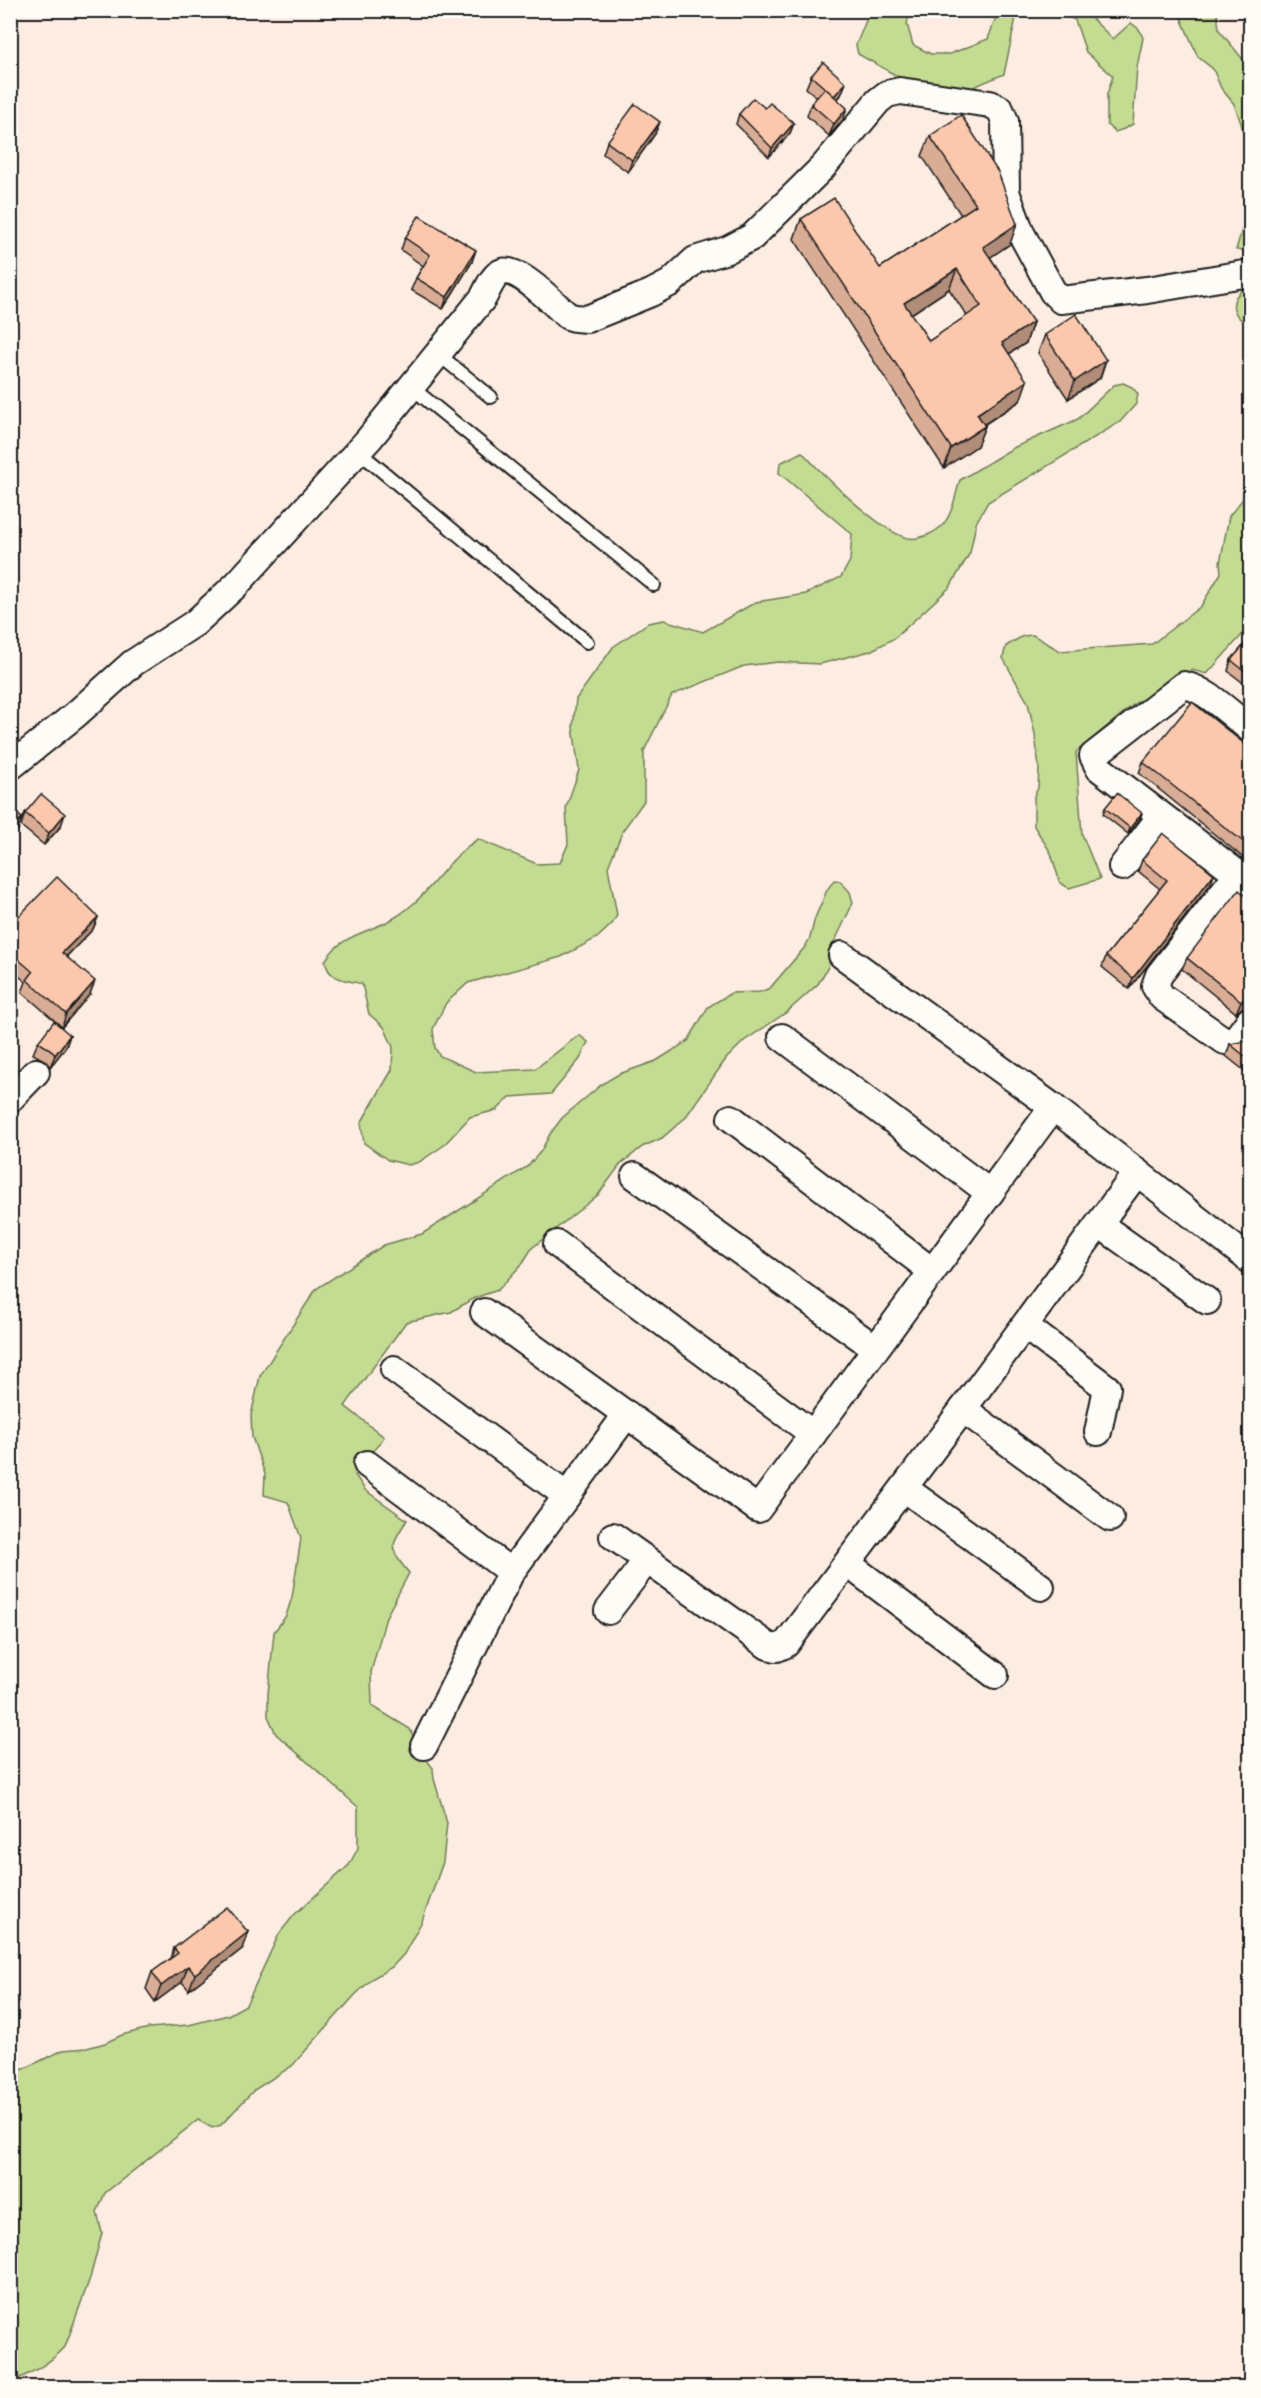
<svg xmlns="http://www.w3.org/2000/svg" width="1261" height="2398" font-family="Dekko,sans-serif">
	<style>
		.green { fill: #c3dc92; stroke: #707c57; stroke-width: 1.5 }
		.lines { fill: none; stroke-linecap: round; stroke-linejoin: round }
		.service-casing { stroke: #1c1c1c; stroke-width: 16 }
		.minor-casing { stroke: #1c1c1c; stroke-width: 30 }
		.service { stroke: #fdfcf7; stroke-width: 12 }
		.minor { stroke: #fdfcf7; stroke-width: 26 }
		.wall { fill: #d9ac95; stroke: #1c1c1c; stroke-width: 1.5; fill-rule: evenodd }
		.shaded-wall { fill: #b08c79; stroke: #1c1c1c; stroke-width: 1.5 }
		.building { fill: #fcc8ad; stroke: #1c1c1c; stroke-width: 1.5; fill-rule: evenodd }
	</style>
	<rect width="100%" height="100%" fill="#fdece1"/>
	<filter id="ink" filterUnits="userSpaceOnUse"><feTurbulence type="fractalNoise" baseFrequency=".0167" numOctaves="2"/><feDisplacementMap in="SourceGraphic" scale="12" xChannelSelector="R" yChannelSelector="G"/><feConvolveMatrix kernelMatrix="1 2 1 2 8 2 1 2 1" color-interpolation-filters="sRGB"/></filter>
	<g filter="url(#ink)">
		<g class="green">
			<path d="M870,11H910L907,24L913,45L931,54H950L988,39L995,20L1002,11H1084L1113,39L1131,23L1139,29L1143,38L1137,67L1133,124L1124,129L1115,132L1107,125V94L1113,76L1086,52L1075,20L1057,12L1017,13L1004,74L969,89L906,81L858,54L856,45Z"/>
			<path d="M1178,11H1217L1219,30L1250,68L1249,252L1236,250L1245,219L1248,198L1246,185L1248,154L1241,123L1234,104L1221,88L1213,69L1198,57Z"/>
			<path d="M1250,284V326C1228,313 1228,298 1250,284Z"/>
			<path d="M1123,383L1132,387L1138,394L1136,404L1120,422L988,502L976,523L970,553L950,587L895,638L870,651L820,664L778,662L744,666L672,695L644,751V801L623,830L608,867L617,915L612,924L597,938L561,957L468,983L446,1003L433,1029L435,1048L440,1056L476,1072L535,1069L579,1035L588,1042L580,1059L551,1094L510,1097L497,1110L470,1117L443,1146L419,1162L409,1165L388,1160L364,1143L361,1123L392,1070L393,1047L384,1027L369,1014L362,984C345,979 329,981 325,961C341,934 369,933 394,918C429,898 445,860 478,839L537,864L560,863L568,844L566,808L579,770L573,727L576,699L613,647L648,623L664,620L703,632L756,602L806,594L841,577L850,561L852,534L779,473L780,463L802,452C823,475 876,527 904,537C918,542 940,532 947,519C954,508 956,492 960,480L1013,448L1078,419L1114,385Z"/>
			<path d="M1250,490V626L1207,674L1192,670L1134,704L1076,752L1082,834L1100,879L1069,888L1060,883L1051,853L1034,826V796L1038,788L1039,768L1035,734L1028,703L1003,658L1006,646L1023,636L1033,635L1060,651L1152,644L1201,606L1221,573L1220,563L1229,516Z"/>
			<path d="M834,880L840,881L850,892L853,903L834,943L828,967L818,984L787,1012L744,1041L726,1059L685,1118L662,1138L642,1147L620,1165L598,1195L532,1248L522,1264L498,1290L474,1298L451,1312L406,1322L345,1406L384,1437L355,1475L365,1490L407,1520C390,1546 389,1549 409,1573L386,1617L371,1672L372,1706L410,1729L419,1750L433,1768L434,1779L447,1823L443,1862L422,1921L404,1954L392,1967L373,1978L355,1995L292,2066L254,2090L221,2125L212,2128L198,2120L105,2193L97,2212L102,2233L90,2278L65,2347C50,2364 30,2374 11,2382V2075L63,2050L87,2048L105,2043L122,2035L149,2028L189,2025L228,2015L246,2005L279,1934L294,1915L349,1865L358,1848V1807L276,1734L268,1716V1694L274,1632L286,1616L292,1597L301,1538L288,1502L264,1495L265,1474L252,1437L251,1415L260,1376L316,1289L384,1245L422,1234L528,1166L541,1151L550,1134L562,1118L602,1084L619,1074L656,1061L688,1041L708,1007L731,993L760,992L770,988L805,947L810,938L815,918L827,890Z"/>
		</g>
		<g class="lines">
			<g class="service-casing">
				<g id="service">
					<path d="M438,354L491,397"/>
					<path d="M411,387L654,585"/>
					<path d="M358,451L587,642"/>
				</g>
			</g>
			<g class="minor-casing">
				<g id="minor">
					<path d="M1250,729C1233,716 1205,688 1184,685L1093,756L1099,768L1250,883"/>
					<path d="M10,767L75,715L133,663L195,623L236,585L369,439L483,298C487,291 493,275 502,272C519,267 555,305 568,316L575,318L587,319L651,293L670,283L695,260L727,250L752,237L823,167L878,101L887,94L900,91L990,104L1000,109L1005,121L1006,192L1021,233L1053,292L1061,300L1147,290L1250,273"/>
					<path d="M1122,867L1161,816"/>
					<path d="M1238,873L1159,975L1155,986L1162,997L1225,1041L1236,1039L1250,1020"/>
					<path d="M842,955L1053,1107"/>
					<path d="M782,1037L990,1193"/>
					<path d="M10,1099L36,1072"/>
					<path d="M731,1118L932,1271"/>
					<path d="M635,1176L875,1348"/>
					<path d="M1099,1224L1207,1301"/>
					<path d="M557,1244L813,1434"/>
					<path d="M484,1312L758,1509L1053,1107L1250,1260"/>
					<path d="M1025,1326L1107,1388L1098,1432"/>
					<path d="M394,1369L567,1496"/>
					<path d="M963,1409L1110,1518"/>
					<path d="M367,1464L511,1572L627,1414"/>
					<path d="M904,1488L1041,1587"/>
					<path d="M613,1536L768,1646L777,1648L786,1644L963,1409L1137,1172"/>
					<path d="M848,1564L995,1675"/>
					<path d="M608,1611L647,1560"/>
					<path d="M424,1746L511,1572"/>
				</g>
			</g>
			<use href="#service" class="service"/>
			<use href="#minor" class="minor"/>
		</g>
		<g class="wall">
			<path d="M837,10H848L844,16Z"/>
			<path d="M811,76L841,95L838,99L843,120L829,136L807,116L811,104L817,97L806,88Z"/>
			<path d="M765,108L794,123L790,133L769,157L736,124L739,114Z"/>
			<path d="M655,134L628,172L603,154L607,142Z"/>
			<path d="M930,136L1010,244L990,257L1033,322L1026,343L1009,354L1020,401L984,425L985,426L977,446L944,468L794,239L801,219L880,268L961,215L922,156ZM949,289L967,316L929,341L911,314Z"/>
			<path d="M405,238L472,262L443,309L411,290L416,278L423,266L401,250Z"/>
			<path d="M1045,335L1106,360L1100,378L1068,399L1038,353Z"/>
			<path d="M1251,637V689L1228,671L1231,660Z"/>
			<path d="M1251,749V864L1139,773L1143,762Z"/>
			<path d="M1105,808L1140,819L1128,834L1103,814Z"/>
			<path d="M25,813L61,826L44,845L21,826Z"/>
			<path d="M1142,860L1210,885L1129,989L1102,967L1106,956L1160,889L1138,871Z"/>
			<path d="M1251,900L1243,1007L1236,1013L1182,969L1187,958Z"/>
			<path d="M10,914L16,919L98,917L93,929L67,956L90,994L62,1027L22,992L26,982L10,969Z"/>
			<path d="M70,1035L66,1047L50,1067L46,1061L33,1054L38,1042Z"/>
			<path d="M1251,1037V1076L1226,1056L1230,1044L1243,1042Z"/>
			<path d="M174,1948L242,1949L189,1990L182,1982L155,2002L146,1989L152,1972L171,1959Z"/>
		</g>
		<g class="shaded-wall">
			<path d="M846,83L841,95L830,108L834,96Z"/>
			<path d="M847,108L843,120L829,136L834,124Z"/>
			<path d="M660,122L655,134L628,172L632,160Z"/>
			<path d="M794,123L790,133L769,157L772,148Z"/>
			<path d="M1017,224L1010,244L976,267L983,247Z"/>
			<path d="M476,250L472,262L443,309L447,297Z"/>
			<path d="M957,269L949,289L896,324L904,303Z"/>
			<path d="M1033,322L1026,343L994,363L1002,343Z"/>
			<path d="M1106,360L1100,378L1068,399L1075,381Z"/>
			<path d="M1027,381L1020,401L969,434L977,414Z"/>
			<path d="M985,426L977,446L944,468L951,448Z"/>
			<path d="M1142,813L1140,819L1128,834L1130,828Z"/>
			<path d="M65,814L61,826L44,845L49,833Z"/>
			<path d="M22,818L18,830L10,836V829Z"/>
			<path d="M1214,874L1210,885L1129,989L1133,978Z"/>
			<path d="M98,917L93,929L58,965L62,953Z"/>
			<path d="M95,981L90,994L62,1027L66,1014Z"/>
			<path d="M1251,994V1005L1243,1007L1236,1013L1241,1001L1248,995Z"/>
			<path d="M70,1035L66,1047L50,1067L55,1055Z"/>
			<path d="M248,1932L242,1949L189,1990L195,1974Z"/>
			<path d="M188,1966L182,1982L155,2002L161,1986Z"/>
		</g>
		<g class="building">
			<path d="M823,62L846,83L834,96L811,76Z"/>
			<path d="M825,88L847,108L834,124L811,104Z"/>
			<path d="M753,98L765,108L770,103L794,123L772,148L739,114Z"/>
			<path d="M635,104L660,122L632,160L607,142Z"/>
			<path d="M961,115L998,172L1017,224L983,247L1033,322L1002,343L1027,381L977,414L985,426L951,448L801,219L834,198L880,268L976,205L930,136ZM957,269L981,306L929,341L904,303Z"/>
			<path d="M419,216L476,250L447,297L416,278L430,255L405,238Z"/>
			<path d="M1076,314L1106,360L1075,381L1045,335Z"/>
			<path d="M1251,637V676L1231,660Z"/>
			<path d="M1192,702L1251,749V848L1143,762Z"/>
			<path d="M1117,793L1142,813L1130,828L1105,808Z"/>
			<path d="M41,794L65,814L49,833L25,813Z"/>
			<path d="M10,808L22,818L10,829Z"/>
			<path d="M1163,833L1214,874L1133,978L1106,956L1167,880L1142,860Z"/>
			<path d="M57,877L98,917L62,953L95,981L66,1014L27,980L33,972L10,952V914L16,919Z"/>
			<path d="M1239,890L1251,900V994L1248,995L1241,1001L1187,958Z"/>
			<path d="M54,1021L70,1035L55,1055L50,1049L38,1042Z"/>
			<path d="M1251,1037V1061L1230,1044L1243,1042Z"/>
			<path d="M227,1907L248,1932L195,1974L188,1966L161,1986L152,1972L178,1953L174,1948Z"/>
		</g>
	</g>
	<rect width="1261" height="2398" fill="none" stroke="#fdfcf7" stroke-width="36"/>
	<rect x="18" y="18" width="1225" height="2362" fill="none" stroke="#1c1c1c" stroke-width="2" filter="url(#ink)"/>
</svg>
